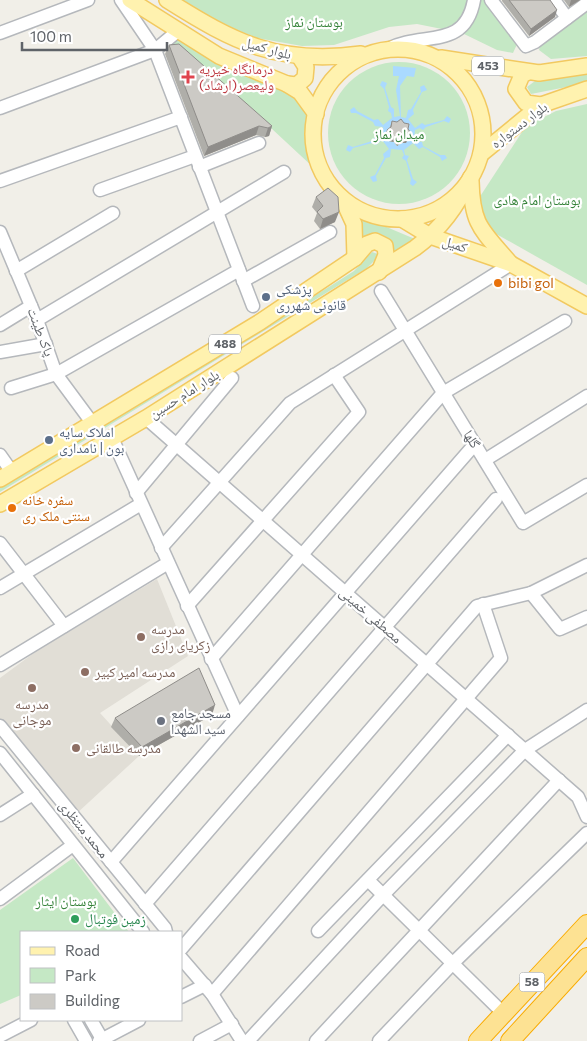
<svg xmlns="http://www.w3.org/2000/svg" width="587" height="1041" font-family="Commissioner,'Noto Naskh Arabic',sans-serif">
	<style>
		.education { fill: #e1ded6 }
		.green { fill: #c5e8c5 }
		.water { fill: #aadaff; fill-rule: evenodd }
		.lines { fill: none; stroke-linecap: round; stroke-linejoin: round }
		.minor-casing { stroke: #b5b8bc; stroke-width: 15 }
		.major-casing { stroke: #f2c960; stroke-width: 18 }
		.highway-casing { stroke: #f9ab00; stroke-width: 20 }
		.minor { stroke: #fff; stroke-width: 12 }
		.major { stroke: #fff2af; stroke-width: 15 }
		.highway { stroke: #fde293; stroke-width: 18 }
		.wall { fill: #afaea9 }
		.shaded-wall { fill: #8f8d8a }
		.building { fill: #cccac5; stroke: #8f8d8a }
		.health-dot { fill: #e0444e; stroke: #fff; stroke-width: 2 }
		.food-dot { fill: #e8710a; stroke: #fff; stroke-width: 2 }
		.service-dot { fill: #5c6f8a; stroke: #fff; stroke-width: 2 }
		.education-dot { fill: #8d6e63; stroke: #fff; stroke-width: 2 }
		.worship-dot { fill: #6b7280; stroke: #fff; stroke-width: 2 }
		.leisure-dot { fill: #2e9e5b; stroke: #fff; stroke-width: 2 }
		.labels { text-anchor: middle; stroke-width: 4.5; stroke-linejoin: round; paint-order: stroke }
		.shield { fill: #fff; stroke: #8f9295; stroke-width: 1 }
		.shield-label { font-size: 12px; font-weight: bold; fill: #5f6368 }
		.park-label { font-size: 14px; fill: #348238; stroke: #fff }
		.street-label { font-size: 14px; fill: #5f6368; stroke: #fff }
		.health-label { font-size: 14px; fill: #be3a42; stroke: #fff; text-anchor: start }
		.food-label { font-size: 14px; fill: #c56008; stroke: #fff; text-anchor: start }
		.service-label { font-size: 14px; fill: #4e5e75; stroke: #fff; text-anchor: start }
		.education-label { font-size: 14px; fill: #785e54; stroke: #fff; text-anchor: start }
		.worship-label { font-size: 14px; fill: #5b616d; stroke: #fff; text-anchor: start }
		.leisure-label { font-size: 14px; fill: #27864d; stroke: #fff; text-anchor: start }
	</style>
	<rect width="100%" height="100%" fill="#f1efe8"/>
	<path class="education" d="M157,579L188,656L100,713L139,756L76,814L0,724V678L38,650Z"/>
	<g class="green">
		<path d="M183,0H470L463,23L447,30L417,24L389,27L334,45L302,46L257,38L217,22Z"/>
		<path d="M480,0H486L518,42L513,53L497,50L462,33C474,26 478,13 480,0Z"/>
		<path d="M587,10V56L551,59L539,50L540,46Z"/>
		<path d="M177,38L230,71L264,77L294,94L307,111V139L314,168L245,104L172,42Z"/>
		<circle cx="399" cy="133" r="71"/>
		<path d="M587,73V83L531,94L527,87L535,81Z"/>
		<path d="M587,104V285L498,235C484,224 479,213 481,195L526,126L556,111Z"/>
		<path d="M362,218H365L415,239L388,255L389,251L361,245Z"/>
		<path d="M372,252L378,254L377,258L367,268L0,492V487L332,285L354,271Z"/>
		<path d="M73,858L129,932H21V995L0,1004V910Z"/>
	</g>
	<path class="water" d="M393,66L416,68L414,77L407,76L400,86L401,117L406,118L408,110L411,109L421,92L420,87L424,85L427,90L422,92L413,110L414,114L408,119L415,128L422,123L425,125L444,120L447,116L451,119L449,123L444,121L426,127L423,130L420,128L415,130L414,141L422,142L423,146L440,155H445L447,158L442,161L440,157L423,147L419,149L413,143L404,150L405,155L409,156L407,160L413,179L417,182L413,186L410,184L411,179L406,161L402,158L404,155L402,150L391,149L390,157L386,158L376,176L377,181L373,182L370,177L375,175L384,158L383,154L389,149L382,140L376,145L372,143L353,148L350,152L346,150L348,145L353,147L372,141L374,138H382L383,127L375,126L373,122L356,113H351L350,110L354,107L357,111L374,120L378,119L383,125L392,118L391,113L388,111L389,107L384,89L380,85L382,81L387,83L385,88L391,107L394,109V117L400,116L396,90L399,76H393ZM390,129L401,143L397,146L394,142L389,141V136L386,132Z"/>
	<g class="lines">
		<g class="minor-casing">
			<g id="minor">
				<path d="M121,0L155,50L253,306"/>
				<path d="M491,0L526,46L535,42L587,3"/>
				<path d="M554,0L567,18"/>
				<path d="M0,33L88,0"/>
				<path d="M388,49C422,31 465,51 474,0"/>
				<path d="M0,108L155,50L179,30"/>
				<path d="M199,167L259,143"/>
				<path d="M0,181L181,117"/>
				<path d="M100,190L195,156"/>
				<path d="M0,232L37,320L56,374L93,424"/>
				<path d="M16,271L113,213"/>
				<path d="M243,281L330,232"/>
				<path d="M381,291L523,523L587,485"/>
				<path d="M37,320L284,172"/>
				<path d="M0,325L31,306"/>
				<path d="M0,352L46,344"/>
				<path d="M11,388L56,374L239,270"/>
				<path d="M146,418L578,797L587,817"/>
				<path d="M112,438L238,716"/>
				<path d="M0,455L12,472"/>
				<path d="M485,460L587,396"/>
				<path d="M136,493L232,378"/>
				<path d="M0,543L64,626"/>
				<path d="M161,548L290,403L511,264"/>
				<path d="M0,588L141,504"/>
				<path d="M531,593L560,629L587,617"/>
				<path d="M187,606L359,412L334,375"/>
				<path d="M211,659L443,393L565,321"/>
				<path d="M0,665L168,563"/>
				<path d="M0,726L165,928L166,932"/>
				<path d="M0,753L143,932"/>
				<path d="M0,815L33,794"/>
				<path d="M111,862L475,444"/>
				<path d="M368,880L503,1013"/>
				<path d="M0,899L73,845"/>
				<path d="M145,904L496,499"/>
				<path d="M318,931L508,735"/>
				<path d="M181,949L477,606L531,593L587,565"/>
				<path d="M181,958L212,994L242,1041"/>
				<path d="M212,994L501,658L483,604"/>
				<path d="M181,997L205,985"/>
				<path d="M74,1020L86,1041"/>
				<path d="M91,1020L102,1039"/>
				<path d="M0,1036L31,1020"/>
				<path d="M99,1041L139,1020"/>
				<path d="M200,1041L232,1024"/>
				<path d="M248,1041L383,895L525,750L587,710"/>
				<path d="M316,1041L559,780"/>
				<path d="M379,1041L452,964L587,833"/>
			</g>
		</g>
		<g class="major-casing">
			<g id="major">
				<path d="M130,0L219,56L287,84L300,92L316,114"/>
				<path d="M167,0C235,43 278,65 361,54"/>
				<circle cx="398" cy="134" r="85"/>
				<path d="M441,58L539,73L587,66"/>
				<path d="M528,72L522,75L516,89L526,103L541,105"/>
				<path d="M287,84L297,85L305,78L306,67L299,56"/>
				<path d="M481,154L541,105L587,89"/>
				<path d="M471,181C472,226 482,230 510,263"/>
				<path d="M343,200L354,224L355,258"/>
				<path d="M402,219L430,236L511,264L587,306"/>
				<path d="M0,479L260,322L355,258L367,244L375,241L385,246L386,255L379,272"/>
				<path d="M0,504L146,418L415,248C441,229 457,206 471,177"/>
			</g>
		</g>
		<g class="highway-casing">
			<g id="highway">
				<path d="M478,1041L587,924"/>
				<path d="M510,1041L587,957"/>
			</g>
		</g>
		<use href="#minor" class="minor"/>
		<use href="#major" class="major"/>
		<use href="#highway" class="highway"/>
	</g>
	<g class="wall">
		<path d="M502,0H550L555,17L529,36L502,1Z"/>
		<path d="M564,0H580L569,7Z"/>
		<path d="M169,45L272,126L269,136L265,137L256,135L204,156L165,54Z"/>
		<path d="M392,121L411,135L407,138L406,143H401L397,146L394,142L389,141V136L386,132L387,130L390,127Z"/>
		<path d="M316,197L335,222L320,229L314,221L317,213L312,207Z"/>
		<path d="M212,715L139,756L111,727L115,718Z"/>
	</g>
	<g class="shaded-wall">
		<path d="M571,0H580L569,7Z"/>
		<path d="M557,10L555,17L529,36L531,29Z"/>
		<path d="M259,126L256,135L204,156L208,147Z"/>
		<path d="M272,126L269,136L265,137L268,128Z"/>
		<path d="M390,139H395L394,142L389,141Z"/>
		<path d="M402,140L407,141L406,143H401L397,146L398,143Z"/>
		<path d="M339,212L335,222L320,229L323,219Z"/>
		<path d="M215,705L212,715L139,756L142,747Z"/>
	</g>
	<g class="building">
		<path d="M509,0H550L557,10L531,29Z"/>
		<path d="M179,44L272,126L268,128L259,126L208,147L169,45Z"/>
		<path d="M401,119L404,123L409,124L408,129L411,133L407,136V141L402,140L398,143L395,139H390V134L387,130L391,127L392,121L397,122Z"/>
		<path d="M328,188L338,197L339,212L323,219L317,212L323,206L316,197Z"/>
		<path d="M199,668L215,705L142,747L115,718Z"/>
	</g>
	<path class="health-dot" d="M185.5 69.5h5v5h5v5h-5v5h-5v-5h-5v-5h5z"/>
	<g class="food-dot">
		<circle cx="498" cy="283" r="5"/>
		<circle cx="12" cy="508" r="5"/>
	</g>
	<g class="service-dot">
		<circle cx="266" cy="297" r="5"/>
		<circle cx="49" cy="440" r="5"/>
	</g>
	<g class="education-dot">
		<circle cx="141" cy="637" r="5"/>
		<circle cx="85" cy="672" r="5"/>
		<circle cx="32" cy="688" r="5"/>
		<circle cx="76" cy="748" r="5"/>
	</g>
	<circle class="worship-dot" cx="161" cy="721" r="5"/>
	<circle class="leisure-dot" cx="75" cy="919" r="5"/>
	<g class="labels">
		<g class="shield">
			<rect x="472" y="56.5" width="32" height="19" rx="4"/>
			<rect x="209" y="334.5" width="32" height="19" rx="4"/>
			<rect x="519.5" y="972.5" width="25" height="19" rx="4"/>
		</g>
		<g class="shield-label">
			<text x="488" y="70">453</text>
			<text x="225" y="348">488</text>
			<text x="532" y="986">58</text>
		</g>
		<g class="park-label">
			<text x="314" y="27">بوستان نماز</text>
			<text x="399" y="139">میدان نماز</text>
			<text x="537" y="205">بوستان امام هادی</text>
			<text x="66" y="906">بوستان ایثار</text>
		</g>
		<g class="street-label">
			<text transform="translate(267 48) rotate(15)" y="5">بلوار کمیل</text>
			<text transform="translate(519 125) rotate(-37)" y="5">بلوار دستواره</text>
			<text transform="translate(455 244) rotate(19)" y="5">کمیل</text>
			<text transform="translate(41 332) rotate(69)" y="5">پاک طینت</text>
			<text transform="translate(184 394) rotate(-32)" y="5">بلوار امام حسین</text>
			<text transform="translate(472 439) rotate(58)" y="5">گلها</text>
			<text transform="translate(371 615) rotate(41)" y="5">مصطفی خمینی</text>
			<text transform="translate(84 829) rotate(51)" y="5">محمد منتظری</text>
		</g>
		<g class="health-label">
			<text x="199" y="74">درمانگاه خیریه<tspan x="199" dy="16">ولیعصر(ارشاد)</tspan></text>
		</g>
		<g class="food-label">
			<text x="508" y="288">bibi gol</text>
			<text x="22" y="505">سفره خانه<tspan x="22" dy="16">سنتی ملک ری</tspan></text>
		</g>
		<g class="service-label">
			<text x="276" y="294">پزشکی<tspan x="276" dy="16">قانونی شهرری</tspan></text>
			<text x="59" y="437">املاک سایه<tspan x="59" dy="16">بون | نامداری</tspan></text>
		</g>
		<g class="education-label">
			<text x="151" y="634">مدرسه<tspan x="151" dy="16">زکریای رازی</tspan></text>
			<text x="95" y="677">مدرسه امیر کبیر</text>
			<text x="32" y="709" text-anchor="middle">مدرسه<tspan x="32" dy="16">موجانی</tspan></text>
			<text x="86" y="753">مدرسه طالقانی</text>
		</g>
		<g class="worship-label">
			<text x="171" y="718">مسجد جامع<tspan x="171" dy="16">سید الشهدا</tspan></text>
		</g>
		<g class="leisure-label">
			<text x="85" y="924">زمین فوتبال</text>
		</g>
	</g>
	<rect x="20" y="931" width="162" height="90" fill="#ffffff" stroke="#bfc1c3"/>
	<rect x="30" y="947" width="25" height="8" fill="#fff2af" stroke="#bfc1c3"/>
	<text x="65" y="956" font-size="15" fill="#5f6368">Road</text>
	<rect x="30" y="968" width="25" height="15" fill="#c5e8c5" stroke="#bfc1c3"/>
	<text x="65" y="981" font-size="15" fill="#5f6368">Park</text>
	<rect x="30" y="994" width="25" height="15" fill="#cccac5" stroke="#bfc1c3"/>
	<text x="65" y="1006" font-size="15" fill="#5f6368">Building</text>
	<path d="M22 42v8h145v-8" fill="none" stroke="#5f6368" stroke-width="2.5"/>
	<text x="30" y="42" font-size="15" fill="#5f6368" stroke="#ffffff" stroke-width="4" paint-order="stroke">100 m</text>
</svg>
